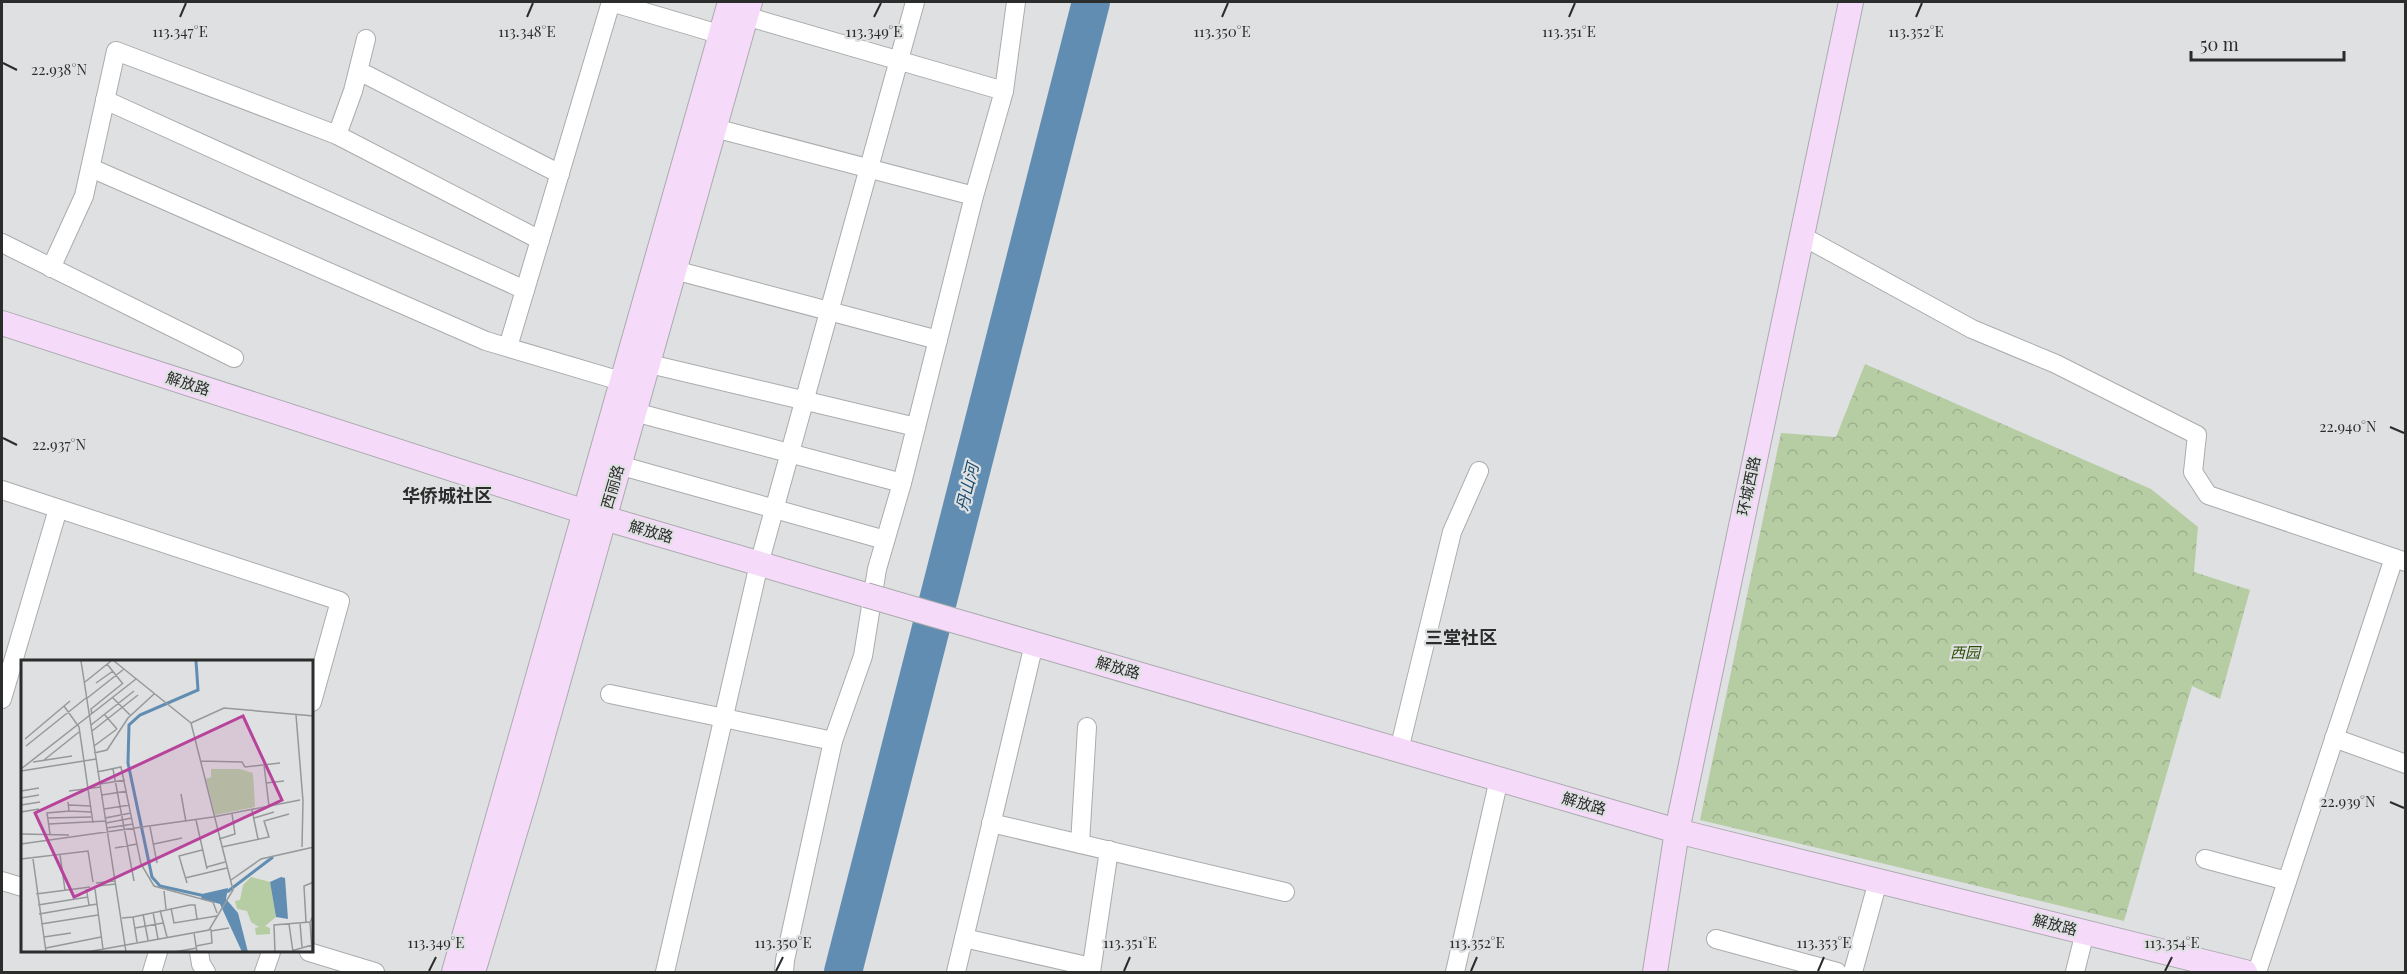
<svg xmlns="http://www.w3.org/2000/svg" width="2407" height="974" font-family="'Playfair Display','Noto Sans SC',serif">
	<style>
		.park { fill: url(#park-crowns) }
		.lines { fill: none; stroke-linecap: round; stroke-linejoin: round }
		.river { stroke: #628db2; stroke-width: 38 }
		.street-casing { stroke: #aaabad; stroke-width: 20 }
		.secondary-casing { stroke: #aaabad; stroke-width: 26 }
		.street { stroke: #fff; stroke-width: 18 }
		.secondary { stroke: #f5dbf9; stroke-width: 24 }
		.secondary-bridge-casing { stroke: #aaabad; stroke-width: 26; stroke-linecap: butt }
		.secondary-bridge { stroke: #f5dbf9; stroke-width: 24 }
		.ticks { fill: none; stroke: #2b2c2c; stroke-width: 2 }
		.labels { text-anchor: middle; stroke-width: 4.5; stroke-linejoin: round; paint-order: stroke }
		.street-label { font-size: 15px; fill: #2b2c2c; stroke: #dee0e1 }
		.park-label { font-size: 15px; font-style: italic; fill: #2d4d04; stroke: #dee0e1 }
		.water-label { font-size: 16px; font-style: italic; fill: #15486d; stroke: #dee0e1 }
		.quarter-label { font-size: 18px; font-weight: bold; fill: #2b2c2c; stroke: #dee0e1 }
		.inset-river { fill: none; stroke: #628db2; stroke-width: 3 }
		.inset-road { fill: none; stroke: #969899; stroke-width: 1.5 }
		.view { fill: #b7439b; fill-opacity: 0.15; stroke: #b7439b; stroke-width: 3 }
		.inset-edge { fill: none; stroke: #2b2c2c; stroke-width: 3 }
		.ticks-label { font-size: 15px; text-anchor: middle; fill: #2b2c2c; stroke: #dee0e1; stroke-width: 4.5; stroke-linejoin: round; paint-order: stroke }
	</style>
	<defs>
		<pattern id="park-crowns" width="20" height="18" patternUnits="userSpaceOnUse" patternTransform="scale(1.5)"><rect width="20" height="18" fill="#b6cda4"/><path d="M2 6a3 3 0 1 1 6 0M12 15a3 3 0 1 1 6 0" fill="none" stroke="#9db08d"/></pattern>
	</defs>
	<rect width="100%" height="100%" fill="#dee0e1"/>
	<path class="park" d="M1865,364L2151,489L2198,527L2194,572L2250,590L2220,699L2192,686L2124,921L1700,820L1781,433L1836,437Z"/>
	<g class="lines">
		<path class="river" d="M843,972L1091,2"/>
		<g class="street-casing">
			<g id="street">
				<path d="M611,2L732,38"/>
				<path d="M735,13L1004,91"/>
				<path d="M359,71L560,174"/>
				<path d="M105,100L525,290"/>
				<path d="M703,125L974,196"/>
				<path d="M337,135L540,240"/>
				<path d="M91,168L486,341L634,385"/>
				<path d="M1802,236L1972,329L2056,364L2197,435L2193,472L2208,495L2406,562"/>
				<path d="M2,243L234,358"/>
				<path d="M663,267L938,340"/>
				<path d="M51,268L84,196L116,51L337,135L353,91L366,39"/>
				<path d="M508,347L611,2"/>
				<path d="M637,361L916,427"/>
				<path d="M623,409L902,483"/>
				<path d="M608,462L885,540"/>
				<path d="M2,490L340,601L312,702"/>
				<path d="M610,694L833,741"/>
				<path d="M2,699L58,509"/>
				<path d="M2334,738L2406,764"/>
				<path d="M1399,750L1452,532L1479,471"/>
				<path d="M991,823L1285,892"/>
				<path d="M1080,844L1087,727"/>
				<path d="M2205,859L2287,881"/>
				<path d="M2,881L22,887"/>
				<path d="M964,938L1091,967"/>
				<path d="M1716,939L1837,972"/>
				<path d="M199,952L201,964L206,972"/>
				<path d="M309,952L375,972"/>
				<path d="M152,972L158,952"/>
				<path d="M264,972L271,952"/>
				<path d="M665,972L759,564L915,2"/>
				<path d="M784,972L785,960L833,741L863,656L877,569L902,483L974,196L1004,91L1016,2"/>
				<path d="M956,972L1034,644"/>
				<path d="M1091,972L1109,850"/>
				<path d="M1455,972L1499,779"/>
				<path d="M1853,972L1878,881"/>
				<path d="M2075,972L2085,932"/>
				<path d="M2257,972L2394,558"/>
			</g>
		</g>
		<g class="secondary-casing">
			<g id="secondary">
				<path d="M2,323L604,518L866,595"/>
				<path d="M1014,638L1677,831L2245,972"/>
				<path d="M454,972L730,2"/>
				<path d="M473,972L527,792L750,2"/>
				<path d="M1655,972L1677,831L1851,2"/>
			</g>
		</g>
		<use href="#street" class="street"/>
		<use href="#secondary" class="secondary"/>
		<g class="secondary-bridge-casing">
			<path id="secondary-bridge" d="M866,595L1014,638"/>
		</g>
		<use href="#secondary-bridge" class="secondary-bridge"/>
	</g>
	<path class="ticks" d="M180,17L186,3M527,17L533,3M874,17L881,3M1222,17L1228,3M1569,17L1575,3M1916,17L1922,3M3,63L17,70M2390,427L2404,433M3,438L17,445M2390,802L2404,808M429,971L436,957M776,971L783,957M1124,971L1130,957M1471,971L1477,957M1818,971L1824,957M2165,971L2172,957"/>
	<g class="labels">
		<g class="street-label">
			<text transform="translate(188 384) rotate(18)" y="5">解放路</text>
			<text transform="translate(1749 486) rotate(-78)" y="5">环城西路</text>
			<text transform="translate(613 487) rotate(-74)" y="5">西丽路</text>
			<text transform="translate(651 532) rotate(16)" y="5">解放路</text>
			<text transform="translate(1118 668) rotate(16)" y="5">解放路</text>
			<text transform="translate(1584 804) rotate(16)" y="5">解放路</text>
			<text transform="translate(2055 925) rotate(14)" y="5">解放路</text>
		</g>
		<g class="park-label">
			<text x="1965" y="658">西园</text>
		</g>
		<g class="water-label">
			<text transform="translate(967 487) rotate(-76)" y="6">丹山河</text>
		</g>
		<g class="quarter-label">
			<text x="447" y="502">华侨城社区</text>
			<text x="1461" y="644">三堂社区</text>
		</g>
	</g>
	<g transform="translate(21 660)">
		<rect width="292" height="292" fill="#dee0e1"/>
		<path d="M230,217L249,222L255,257L244,266L249,268V274L235,275L234,268L238,267L230,262L226,251L216,249L214,241L219,240L222,225Z" fill="#b6cda4"/>
		<path d="M190,109H219L232,113L234,147L194,155L185,119L190,117Z" fill="#b6cda4"/>
		<path d="M260,217L264,218L267,259L255,257L249,222ZM207,228L205,239L217,253L227,292H221L199,244L180,239L181,234Z" fill="#628db2"/>
		<path class="inset-river" d="M175,1L177,30L119,55L108,65L107,103L131,217L139,226L184,236M206,232L252,197"/>
		<path class="inset-road" d="M60,1L105,292M93,1L170,63M86,4L102,24M64,22L90,1M75,23L92,11M92,38L110,56M65,39L103,9M43,46L58,67L72,163M71,54L70,49L101,24M83,54L96,69M275,55L282,141L281,187M170,63L203,48L293,56M70,65L113,31M71,71L117,35M4,79L49,41M5,86L65,38M73,86L96,69M73,93L86,90L107,58L133,34M23,100L58,72M179,101L221,102L224,107L259,103M12,102L51,96M243,105L248,146M0,109L115,19M92,109L113,221M0,111L75,99M76,112L100,107L120,204L133,226L192,242L196,253M245,123L263,121M79,124L104,120M0,131L18,128M48,131L79,127M160,134L165,162M81,135L106,131M0,138L18,135M0,145L19,142M48,145L69,146M83,149L109,145M231,150L237,179M48,151L70,152M0,152L18,149M27,158L70,157M84,158L110,153M233,158L253,152M175,160L186,209M85,163L111,158M28,164L85,161M129,167L136,203M86,168L112,164M0,174L48,175M29,174L26,153L48,151L47,142M198,179L214,174L211,154M0,184L192,157L279,140M133,184L161,178M201,187L248,177L243,161L268,154M94,188L116,184M39,195L44,230M0,199L67,191L72,222M12,199L25,292M186,207L204,202M0,208V263M164,218L206,208M210,220L240,199L293,187M75,223L94,221M166,223L158,196L181,190M76,226L95,224M65,227L68,245M74,229L82,289M143,231L145,249M15,234L69,227M17,245L67,237M150,248L153,263L196,256M139,250L146,277M132,252L137,279M18,254L76,244M122,254L127,280M112,257L169,245H174L176,259M101,258L112,257L116,282M285,262L283,226L293,222M279,263L281,287M20,264L77,255M268,264L272,292M114,268L142,263M190,271L208,268M173,273L176,292M23,277L50,273M175,286L191,283L190,269M25,288L80,277M66,292L188,270L212,230L170,63M153,292L176,288M254,292L253,265L289,262M267,292L291,285M291,292L289,262L293,255"/>
		<path class="view" d="M222,56L261,140L53,237L14,153Z"/>
		<rect width="292" height="292" class="inset-edge"/>
	</g>
	<g class="ticks-label">
		<text x="180" y="37">113.347°E</text>
		<text x="527" y="37">113.348°E</text>
		<text x="874" y="37">113.349°E</text>
		<text x="1222" y="37">113.350°E</text>
		<text x="1569" y="37">113.351°E</text>
		<text x="1916" y="37">113.352°E</text>
		<text x="59" y="75">22.938°N</text>
		<text x="2348" y="432">22.940°N</text>
		<text x="59" y="450">22.937°N</text>
		<text x="2348" y="807">22.939°N</text>
		<text x="436" y="948">113.349°E</text>
		<text x="783" y="948">113.350°E</text>
		<text x="1130" y="948">113.351°E</text>
		<text x="1477" y="948">113.352°E</text>
		<text x="1824" y="948">113.353°E</text>
		<text x="2172" y="948">113.354°E</text>
	</g>
	<rect width="2407" height="974" fill="none" stroke="#2b2c2c" stroke-width="6"/>
	<path d="M2191 51v9h153v-9" fill="none" stroke="#2b2c2c" stroke-width="3"/>
	<text x="2200" y="51" font-size="18" fill="#2b2c2c" stroke="#dee0e1" stroke-width="4.5" paint-order="stroke">50 m</text>
</svg>
